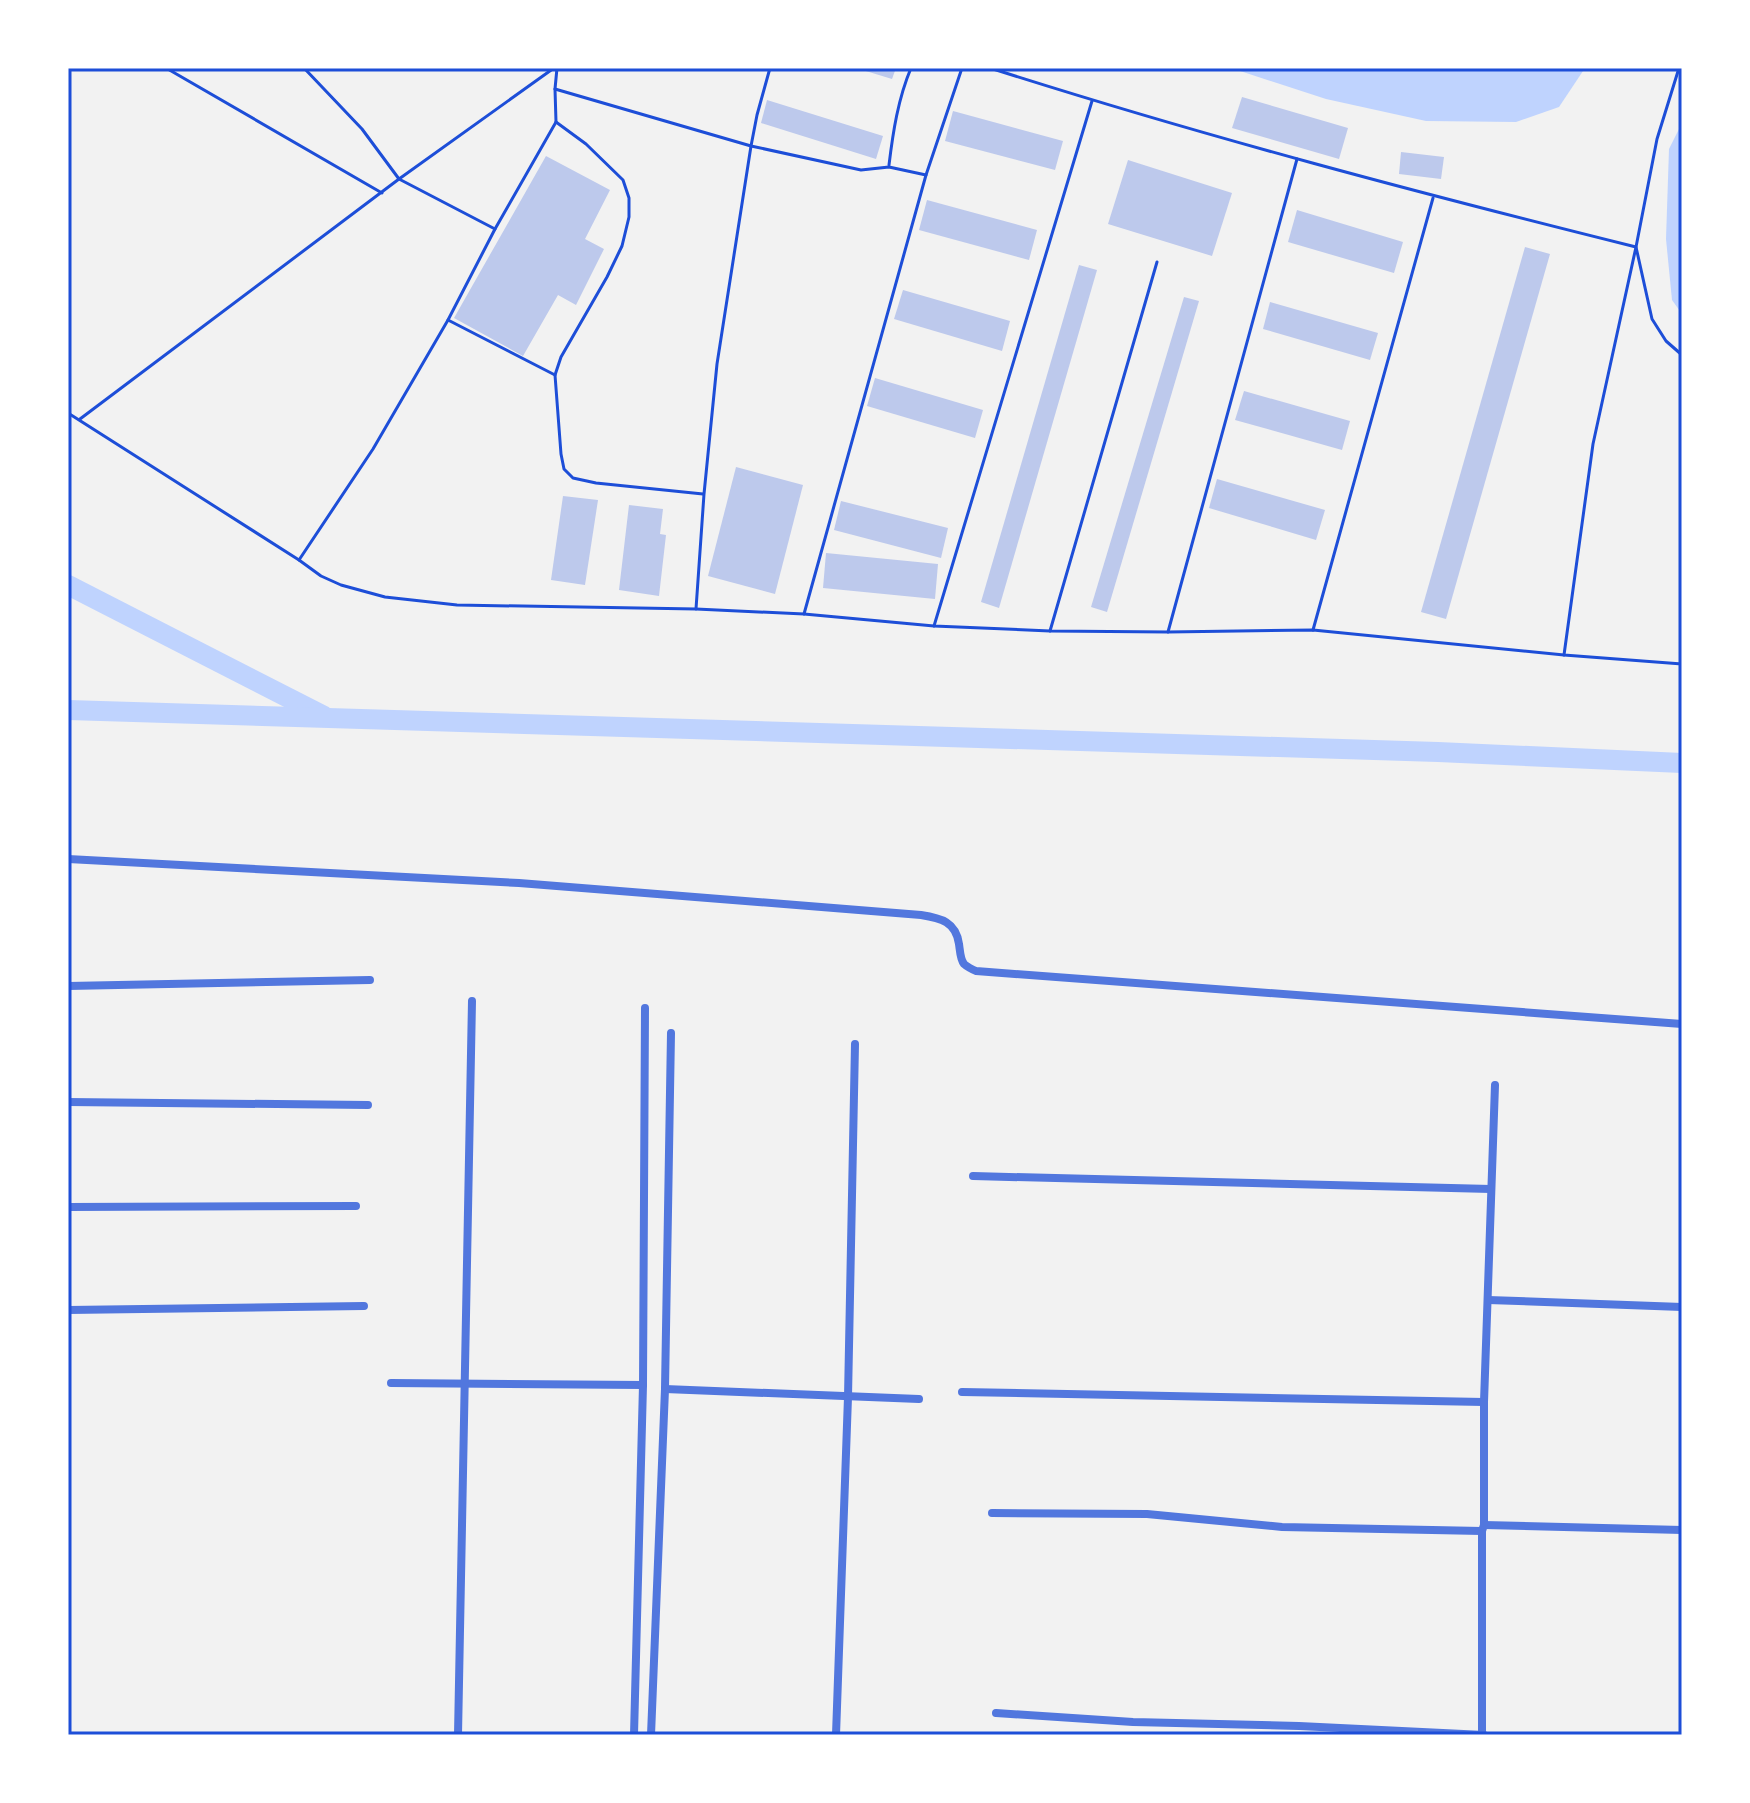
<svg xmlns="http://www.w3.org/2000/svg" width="1750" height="1803" font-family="'Fira Sans',sans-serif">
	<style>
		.water { fill: #bfd3fe }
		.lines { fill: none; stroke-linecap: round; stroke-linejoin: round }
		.canal { stroke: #bfd3fe; stroke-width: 20 }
		.building { fill: #bdc9ec }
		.path { stroke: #1d4ed8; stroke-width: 3 }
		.minor { stroke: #5277de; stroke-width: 8 }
		.neatline { fill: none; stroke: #1d4ed8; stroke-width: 3 }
	</style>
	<rect width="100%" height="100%" fill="#f2f2f2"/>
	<g class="water">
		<path d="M1231,68H1585L1559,107L1516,122L1426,121L1326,99Z"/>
		<path d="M1682,123V314L1672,300L1666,239L1669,149Z"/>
	</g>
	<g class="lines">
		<g class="canal">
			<path d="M68,585L324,716"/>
			<path d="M68,710L1438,752L1682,763"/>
		</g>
	</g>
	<g class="building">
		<path d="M856,68H896L892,79Z"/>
		<path d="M1242,97L1348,128L1339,159L1232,128Z"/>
		<path d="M767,100L883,136L876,159L761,123Z"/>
		<path d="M953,111L1063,141L1055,170L945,141Z"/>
		<path d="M1401,152L1444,157L1441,179L1399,174Z"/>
		<path d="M546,156L610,190L585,239L604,249L576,305L558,295L523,356L454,318Z"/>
		<path d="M1128,160L1232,193L1212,256L1108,224Z"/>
		<path d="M927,200L1037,230L1029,260L919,230Z"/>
		<path d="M1297,210L1403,242L1394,273L1288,242Z"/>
		<path d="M1525,247L1550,254L1446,619L1421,612Z"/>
		<path d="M1079,265L1097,270L999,608L981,602Z"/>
		<path d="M903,290L1010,321L1002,351L894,319Z"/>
		<path d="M1184,297L1199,301L1107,612L1091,607Z"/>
		<path d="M1270,302L1378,333L1370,360L1263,329Z"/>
		<path d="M875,378L983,410L975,438L867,406Z"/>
		<path d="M1244,391L1350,421L1342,450L1235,420Z"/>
		<path d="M736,467L803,485L775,594L708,576Z"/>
		<path d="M1217,479L1325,510L1316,540L1209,508Z"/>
		<path d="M563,496L598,500L585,585L551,580Z"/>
		<path d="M841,501L948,528L941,558L834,530Z"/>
		<path d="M629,505L663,509L660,534L666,535L659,596L619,590Z"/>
		<path d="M826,553L938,564L935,599L823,588Z"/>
	</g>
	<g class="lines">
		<g class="path">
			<path d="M166,68L382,193"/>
			<path d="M304,68L362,129L399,179L495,229"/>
			<path d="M990,68C1203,136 1419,193 1636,247L1652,319L1666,341L1682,355"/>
			<path d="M555,89L751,146L861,170L889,167L926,175"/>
			<path d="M556,122L586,144L623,180L629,198V217L622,246L607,277L561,357L555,375L561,454L564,469L573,478L596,483L703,494"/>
			<path d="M889,165C893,132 898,99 911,68"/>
			<path d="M448,320L555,375"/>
			<path d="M68,413L299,560L321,576L341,585L385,597L457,605L696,609L804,614L934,626L1050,631L1168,632L1313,630L1564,655L1682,664"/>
			<path d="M80,419L399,179L554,68"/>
			<path d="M299,560L373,449L448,320L495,229L556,122L555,89L557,68"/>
			<path d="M696,609L704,494L717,364L751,146L757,115L770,68"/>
			<path d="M804,614L926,175L962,68"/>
			<path d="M934,626L1092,101"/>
			<path d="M1313,630L1433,198"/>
			<path d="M1050,631L1157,262"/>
			<path d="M1168,632L1297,159"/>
			<path d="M1564,655L1593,444L1636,247L1657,139L1679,68"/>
		</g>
		<g class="minor">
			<path d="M68,859L519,883L921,915C941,918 956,922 959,944C960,950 960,959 964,964C966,966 973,970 976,971L1682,1024"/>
			<path d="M68,986L370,980"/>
			<path d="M68,1102L368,1105"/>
			<path d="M973,1176L1491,1189"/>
			<path d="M68,1207L356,1206"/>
			<path d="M1488,1300L1682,1307"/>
			<path d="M68,1310L364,1306"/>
			<path d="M391,1383L643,1385"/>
			<path d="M665,1389L919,1399"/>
			<path d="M962,1392L1484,1402"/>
			<path d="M992,1513L1147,1514L1282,1527L1482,1531"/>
			<path d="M1484,1525L1682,1530"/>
			<path d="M996,1713L1133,1722L1299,1726L1484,1735"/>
			<path d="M458,1735L472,1001"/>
			<path d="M634,1735L643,1385L645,1008"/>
			<path d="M651,1735L665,1389L671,1033"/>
			<path d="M836,1735L848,1397L855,1044"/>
			<path d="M1482,1735V1531L1484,1525V1402L1495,1085"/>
		</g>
	</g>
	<rect width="1750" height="1803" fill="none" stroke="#ffffff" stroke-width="140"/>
	<rect x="70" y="70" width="1610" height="1663" class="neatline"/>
</svg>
